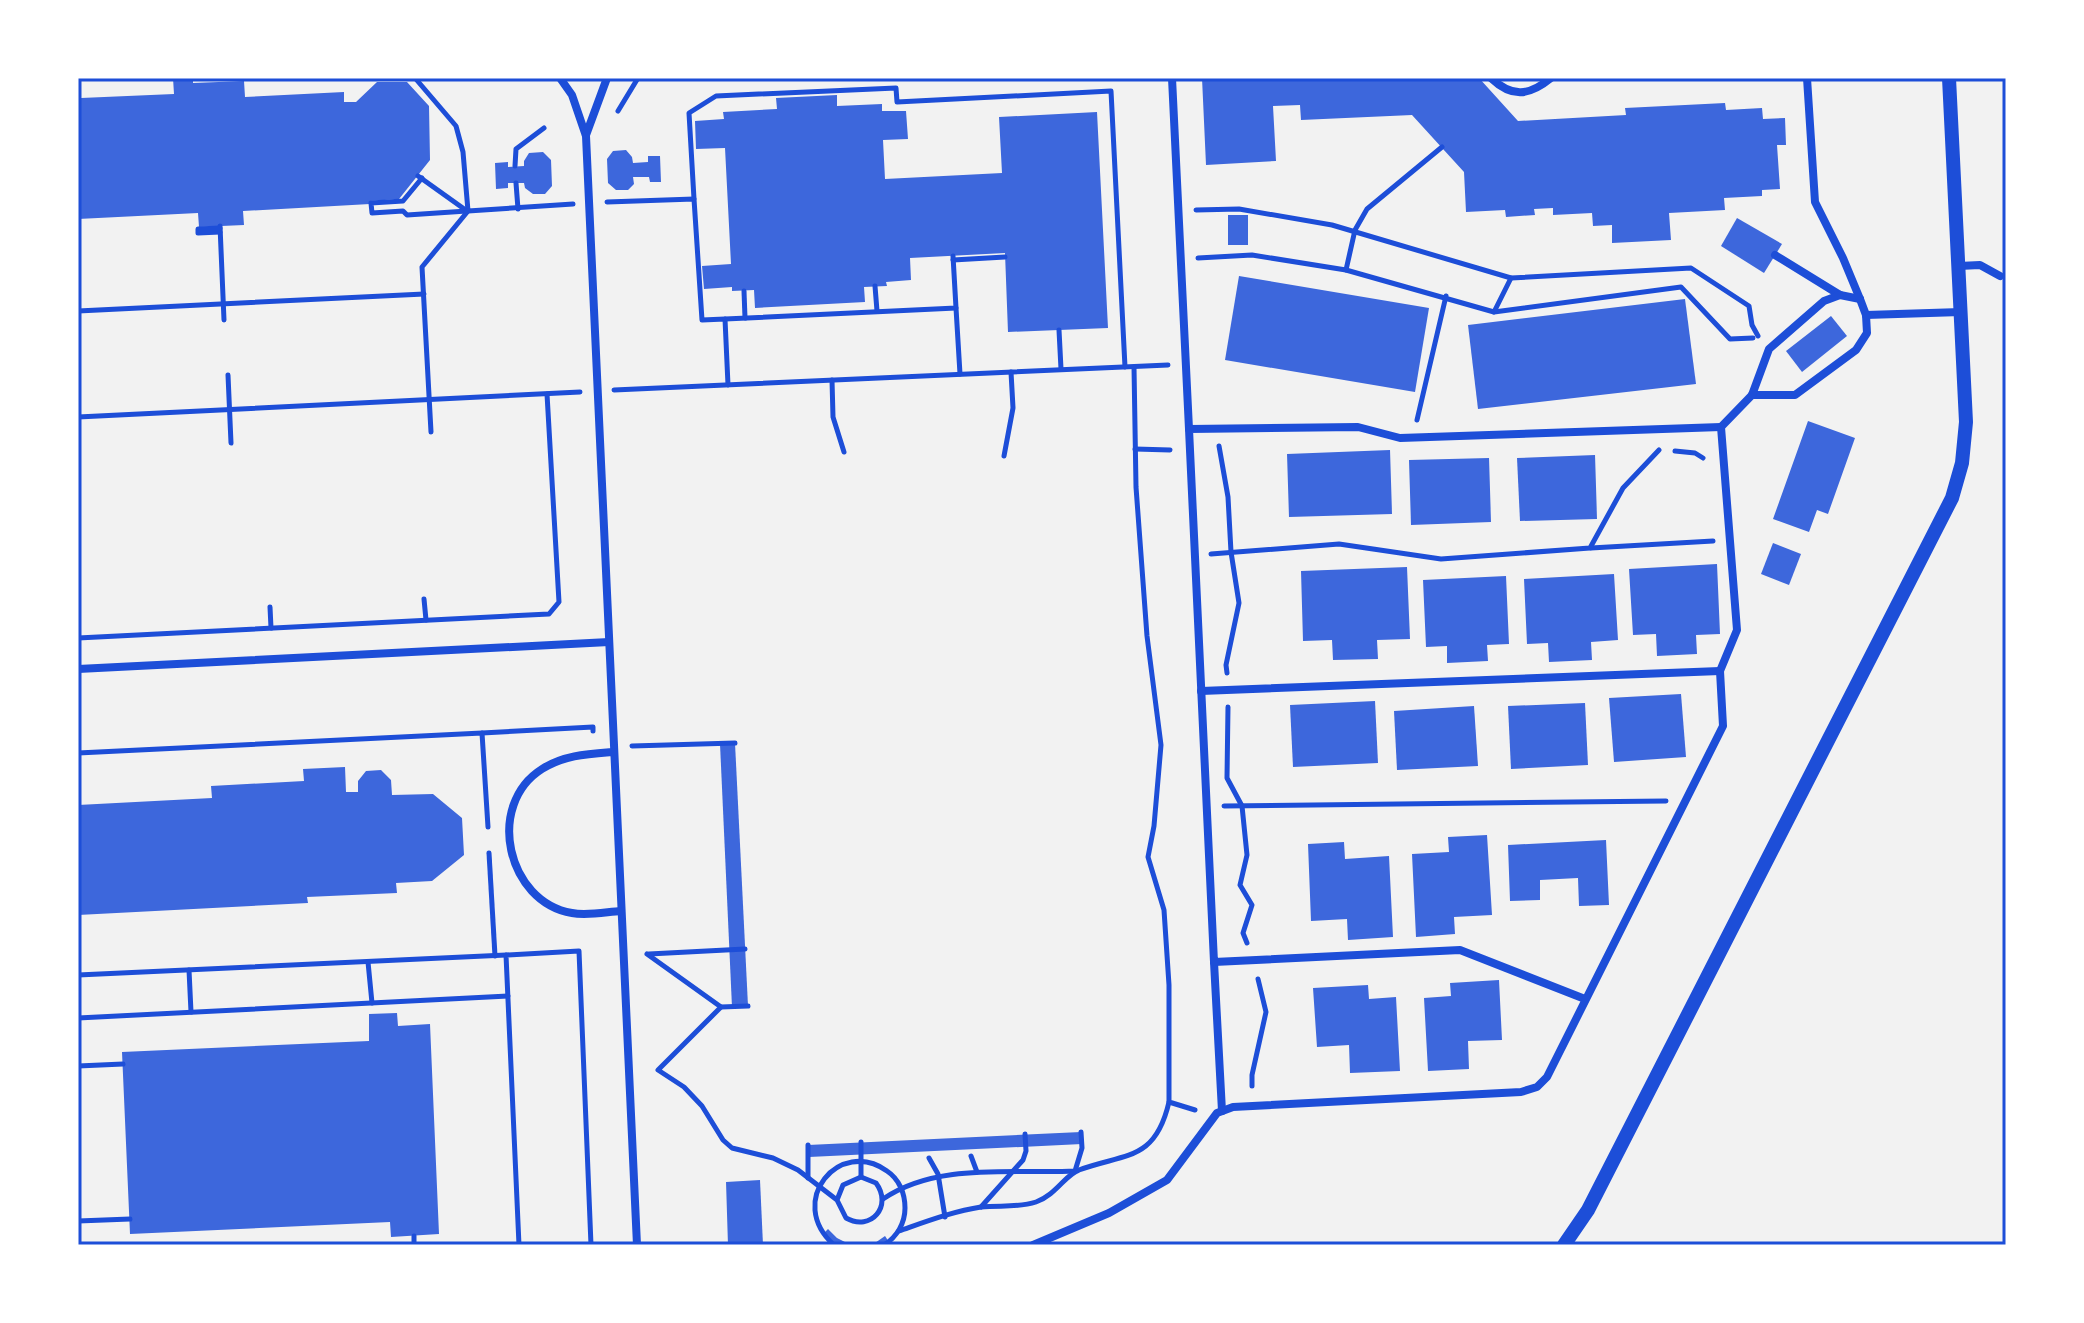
<svg xmlns="http://www.w3.org/2000/svg" width="2084" height="1323" font-family="Helvetica,sans-serif">
	<style>
		.building { fill: #3d67dc }
		.lines { fill: none; stroke-linecap: round; stroke-linejoin: round }
		.path { stroke: #1d4ed8; stroke-width: 5 }
		.minor { stroke: #1d4ed8; stroke-width: 8 }
		.tertiary { stroke: #1d4ed8; stroke-width: 14 }
		.neatline { fill: none; stroke: #1d4ed8; stroke-width: 3 }
	</style>
	<rect width="100%" height="100%" fill="#f2f2f2"/>
	<g class="building">
		<path d="M173,78H193V83L244,81L245,97L344,92V102H356L377,82H407L429,106L430,160L399,199L370,201V204L243,211L244,225L199,227L198,213L78,219V81L80,80L81,98L174,94Z"/>
		<path d="M1202,78H1479L1518,121L1626,115L1625,108L1725,103L1726,110L1762,108L1763,119L1785,118L1786,145H1777L1780,189L1762,190V196L1724,198L1725,210L1669,213L1671,240L1612,243V225L1593,226L1592,213L1553,215V208L1534,209L1535,215L1506,217L1505,210L1466,212L1464,172L1412,115L1301,120L1300,105L1273,106L1276,161L1206,165Z"/>
		<path d="M837,95V106L882,104V111H906L908,139L883,140L885,179L1002,173L999,117L1097,112L1108,328L1008,332L1005,253L910,258L911,280L886,282L887,286L864,287L865,302L755,308L754,290L732,291V287L704,289L702,266L731,264L725,148L696,149L695,121L724,119L723,112L777,109L776,98Z"/>
		<path d="M626,150L632,157L633,163L648,162V156H660L661,182H650L649,177H633L634,184L628,190H616L608,183L607,159L613,151Z"/>
		<path d="M543,152L551,160L552,186L545,194H533L525,188L524,183H508V188L496,189L495,163L508,162V167L524,166V161L529,153Z"/>
		<rect x="1228" y="215" width="20" height="30"/>
		<path d="M1737,218L1782,244L1764,273L1721,246Z"/>
		<path d="M1239,276L1429,308L1415,392L1225,360Z"/>
		<path d="M1685,299L1696,384L1478,409L1468,325Z"/>
		<path d="M1831,316L1847,336L1802,372L1786,351Z"/>
		<path d="M1808,421L1855,438L1828,514L1817,510L1809,532L1773,519Z"/>
		<path d="M1390,450L1392,514L1289,517L1287,454Z"/>
		<path d="M1595,455L1597,519L1520,521L1517,458Z"/>
		<path d="M1489,458L1491,522L1411,525L1409,460Z"/>
		<path d="M1773,543L1801,554L1789,585L1761,574Z"/>
		<path d="M1717,564L1720,634L1696,635L1697,654L1657,656L1656,634L1633,635L1629,569Z"/>
		<path d="M1407,567L1410,639L1377,640L1378,659L1333,660L1332,640L1303,641L1301,571Z"/>
		<path d="M1614,574L1618,640L1591,642L1592,660L1549,662L1548,643L1527,644L1524,579Z"/>
		<path d="M1506,576L1509,644L1487,645L1488,661L1447,663V646L1426,647L1423,580Z"/>
		<path d="M1681,694L1686,757L1614,762L1609,698Z"/>
		<path d="M1375,701L1378,763L1293,767L1290,705Z"/>
		<path d="M1585,703L1588,765L1511,769L1508,706Z"/>
		<path d="M1474,706L1478,766L1397,770L1394,711Z"/>
		<path d="M735,743L748,1006L732,1007L720,744Z"/>
		<path d="M345,767L346,792H358V781L366,771L381,770L391,780L392,795L433,794L462,818L464,855L432,881L396,883L397,893L307,897L308,903L78,915V805L212,798L211,786L304,781L303,769Z"/>
		<path d="M1487,835L1492,915L1454,917L1455,934L1416,937L1412,854L1449,852L1448,837Z"/>
		<path d="M1606,840L1609,905L1579,906L1578,878L1540,880V900L1510,901L1508,845Z"/>
		<path d="M1344,842L1345,859L1389,856L1393,937L1348,940L1347,919L1311,921L1308,844Z"/>
		<path d="M1499,980L1502,1040L1468,1041L1469,1069L1428,1071L1424,998L1451,996L1450,983Z"/>
		<path d="M1368,985L1369,999L1396,997L1400,1071L1350,1073L1349,1045L1317,1047L1313,988Z"/>
		<path d="M397,1013L398,1026L430,1024L439,1234L391,1237L390,1222L130,1234L122,1052L369,1041V1014Z"/>
		<path d="M1081,1132L1082,1144L809,1157L808,1145Z"/>
		<path d="M760,1180L763,1245H728L726,1182Z"/>
		<path d="M828,1229L837,1238L851,1245H834L823,1234Z"/>
		<path d="M885,1236L889,1242L884,1245H872Z"/>
	</g>
	<g class="lines">
		<g class="path">
			<path d="M415,78L456,126L463,152L468,211L573,204"/>
			<path d="M618,111L638,78"/>
			<path d="M515,166L516,149L544,128"/>
			<path d="M418,176L467,211"/>
			<path d="M422,178L403,201L371,203L372,213L403,211L407,215L467,211"/>
			<path d="M516,183L518,209"/>
			<path d="M694,199L689,113L716,96L896,88L897,102L1111,91L1125,367"/>
			<path d="M607,202L694,199L702,320L725,319L728,385"/>
			<path d="M1196,210L1239,209L1332,225L1511,278L1691,268L1749,306L1752,325L1758,336"/>
			<path d="M220,226L224,320"/>
			<path d="M220,228L198,229V233L220,232"/>
			<path d="M1198,258L1252,255L1346,270L1494,312L1681,287L1730,339L1753,338"/>
			<path d="M953,260L1005,257"/>
			<path d="M1346,270L1355,230L1367,209L1442,147"/>
			<path d="M875,286L877,311"/>
			<path d="M744,291L745,318"/>
			<path d="M956,308L960,374"/>
			<path d="M78,311L424,294"/>
			<path d="M1494,312L1511,278"/>
			<path d="M725,319L956,308L953,256"/>
			<path d="M1059,330L1061,369"/>
			<path d="M1134,367L1136,487L1147,636L1161,745L1154,826L1148,857L1164,910L1169,985V1102L1195,1110"/>
			<path d="M228,375L231,443"/>
			<path d="M832,380L833,417L844,452"/>
			<path d="M614,390L1168,365"/>
			<path d="M78,417L580,392"/>
			<path d="M1417,420L1446,296"/>
			<path d="M431,432L422,267L468,211"/>
			<path d="M1219,446L1228,497L1231,552L1239,603L1226,665L1227,673"/>
			<path d="M1135,449L1170,450"/>
			<path d="M1675,451L1695,453L1703,458"/>
			<path d="M1004,456L1013,408L1011,372"/>
			<path d="M1591,548L1713,541"/>
			<path d="M1211,554L1339,544L1441,559L1590,548L1623,488L1659,450"/>
			<path d="M424,599L426,620"/>
			<path d="M270,607L271,628"/>
			<path d="M78,638L549,614L559,602L547,394"/>
			<path d="M1228,707L1227,778L1242,806L1247,855L1240,885L1252,905L1243,933L1247,943"/>
			<path d="M482,733L593,727V731"/>
			<path d="M632,746L735,743"/>
			<path d="M78,753L482,733L488,827"/>
			<path d="M1224,806L1666,801"/>
			<path d="M489,853L495,956"/>
			<path d="M647,954L721,1007L658,1070L684,1087L702,1106L723,1140L732,1148L773,1158L798,1170L837,1200L846,1218C871,1232 893,1206 876,1183L861,1177L843,1185L837,1200"/>
			<path d="M649,954L745,949"/>
			<path d="M368,962L372,1003"/>
			<path d="M189,970L191,1012"/>
			<path d="M78,975L506,955"/>
			<path d="M721,1007L748,1006"/>
			<path d="M78,1018L508,996"/>
			<path d="M78,1066L123,1064"/>
			<path d="M1252,1086V1075L1266,1012L1258,979"/>
			<path d="M861,1142V1177"/>
			<path d="M808,1145V1178"/>
			<path d="M971,1156L977,1172"/>
			<path d="M929,1158L938,1174L945,1217"/>
			<path d="M883,1199C937,1162 1013,1174 1075,1171L1082,1148L1081,1132"/>
			<path d="M981,1207L1023,1160L1026,1151L1025,1134"/>
			<path d="M78,1221L130,1219"/>
			<path d="M899,1231C925,1222 954,1211 981,1207C1000,1205 1018,1208 1036,1202C1056,1195 1066,1174 1079,1170C1125,1153 1155,1162 1169,1102"/>
			<path d="M414,1236V1245"/>
			<path d="M519,1245L506,955L579,951L591,1245"/>
			<path d="M834,1245C785,1201 840,1137 887,1171C899,1179 905,1193 905,1208C905,1223 897,1237 884,1245"/>
		</g>
		<g class="minor">
			<path d="M560,78L572,95L586,136L637,1245"/>
			<path d="M1172,78L1189,429"/>
			<path d="M1491,78C1512,98 1529,96 1551,78"/>
			<path d="M586,135L607,78"/>
			<path d="M1775,255L1840,295L1860,299"/>
			<path d="M1959,266L1980,265L2000,276"/>
			<path d="M1866,315L1961,312"/>
			<path d="M1752,395H1795L1856,350L1867,333L1866,315L1860,299L1843,258L1815,202L1807,78"/>
			<path d="M78,669L609,642"/>
			<path d="M1201,691L1720,671"/>
			<path d="M614,752C588,754 564,755 542,769C485,805 507,902 572,913C587,916 606,912 621,911"/>
			<path d="M1214,962L1222,1111"/>
			<path d="M1585,999L1460,950L1214,962L1189,429L1358,427L1400,438L1721,427"/>
			<path d="M1033,1245L1109,1213L1167,1180L1217,1113L1233,1107L1521,1092L1537,1087L1547,1077L1723,726L1720,671L1737,630L1721,427L1752,395L1769,349L1824,301L1840,295"/>
		</g>
		<path class="tertiary" d="M1564,1245L1588,1210L1952,498L1962,463L1966,422L1949,78"/>
	</g>
	<rect width="2084" height="1323" fill="none" stroke="#ffffff" stroke-width="160"/>
	<rect x="80" y="80" width="1924" height="1163" class="neatline"/>
</svg>
